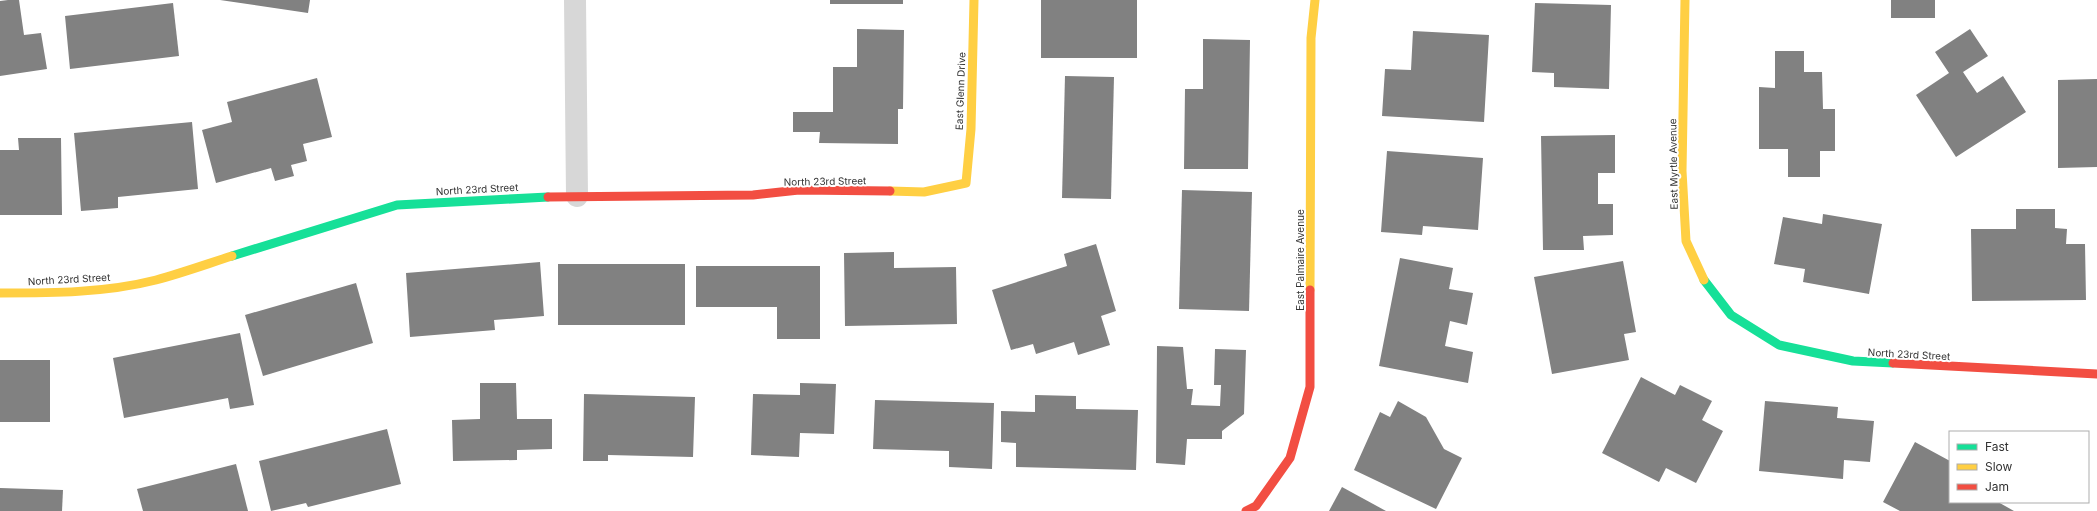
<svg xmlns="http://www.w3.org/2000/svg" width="2097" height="511" font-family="Inter,sans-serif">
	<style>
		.building { fill: #818181 }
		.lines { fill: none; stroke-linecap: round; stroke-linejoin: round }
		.street { stroke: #d7d7d7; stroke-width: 22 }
		.fast { stroke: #16e098; stroke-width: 9 }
		.slow { stroke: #ffcf43; stroke-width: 9 }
		.jam { stroke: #f24e42; stroke-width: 9 }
		.labels { text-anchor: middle; stroke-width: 4; stroke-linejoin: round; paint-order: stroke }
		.street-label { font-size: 10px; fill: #333; stroke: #fff }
	</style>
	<rect width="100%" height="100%" fill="#fff"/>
	<g class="building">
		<path d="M8,0H19L24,35L41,33L47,69L0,76V1Z"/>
		<path d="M220,0H310L308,13Z"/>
		<rect x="830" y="0" width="73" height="4"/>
		<rect x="1041" y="0" width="96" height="58"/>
		<rect x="1891" y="0" width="44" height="18"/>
		<path d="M173,3L179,56L70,69L65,16Z"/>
		<path d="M1535,3L1611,5L1609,89L1554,87V73L1532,72Z"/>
		<path d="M857,29L904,30L903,109H898V144L819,143L820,132H793V112H833V67H857Z"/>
		<path d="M1970,29L1988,56L1963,72L1977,93L2003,76L2026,112L1956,157L1916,95L1949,73L1935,52Z"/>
		<path d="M1413,31L1489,35L1484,122L1382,116L1385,69L1411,70Z"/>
		<path d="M1203,39L1250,40L1248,169H1184L1185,89H1203Z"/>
		<path d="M1775,51H1804V72H1822L1823,109H1835V151H1820V177H1788V149H1759V87L1775,88Z"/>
		<path d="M1065,76L1114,77L1111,199L1062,198Z"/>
		<path d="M317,78L332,137L303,144L307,161L291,165L294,176L275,181L271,168L216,183L202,130L232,122L227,102Z"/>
		<path d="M2097,79V167L2058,168V80Z"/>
		<path d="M192,122L198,189L118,197V208L81,211L74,133Z"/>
		<path d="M1615,135V173H1598V204H1613V235L1583,236L1584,250H1543L1541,136Z"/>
		<path d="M18,138H61L62,215H0V150H19Z"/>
		<path d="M1387,151L1483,158L1478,230L1423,226L1422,235L1381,232Z"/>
		<path d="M1182,190L1252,192L1249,311L1179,309Z"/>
		<path d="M2016,209H2055V228L2067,229L2066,244H2085L2086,300L1972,301L1971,229H2016Z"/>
		<path d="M1823,214L1882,224L1869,294L1803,282L1805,269L1774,264L1783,217L1822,224Z"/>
		<path d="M1096,244L1116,311L1101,316L1110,345L1078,355L1074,342L1036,354L1033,344L1011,350L992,290L1067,266L1064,254Z"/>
		<path d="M894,252V268L956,267L957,324L845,326L844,253Z"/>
		<path d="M1400,258L1453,268L1449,289L1473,293L1467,325L1450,321L1445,346L1473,352L1468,383L1379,366Z"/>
		<path d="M1623,261L1636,332L1624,334L1629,360L1552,374L1534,277Z"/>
		<path d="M540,262L544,316L494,320L495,330L410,337L406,273Z"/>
		<rect x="558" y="264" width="127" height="61"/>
		<path d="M696,266H820V339H777V307H696Z"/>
		<path d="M356,283L373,343L263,376L245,315Z"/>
		<path d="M240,333L254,405L230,409L228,398L124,418L113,358Z"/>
		<path d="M1157,346L1183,347L1187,389H1193L1191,405L1220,406L1221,385H1214L1215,349L1246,350L1244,414L1222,431V439H1187L1185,465L1156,463Z"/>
		<rect x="0" y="360" width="50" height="62"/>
		<path d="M1641,377L1675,395L1680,385L1712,401L1702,420L1723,431L1696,483L1666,468L1659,482L1602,453Z"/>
		<path d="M480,383H516L517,419H552V449L517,450V460L453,461L452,420L480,419Z"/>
		<path d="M800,383L836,384L834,434L800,433L799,457L751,455L753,394L800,395Z"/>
		<path d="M584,394L695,397L693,457L608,455V461H583Z"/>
		<path d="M1035,395L1076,396V409L1138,410L1136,470L1016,467V443L1001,442V411L1035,412Z"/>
		<path d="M875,400L994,403L992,469L949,467V451L873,449Z"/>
		<path d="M1398,401L1426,417L1444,449L1462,458L1436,509L1354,470L1380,412L1390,417Z"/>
		<path d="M1765,401L1838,407L1837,418L1874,421L1870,462L1844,460L1843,479L1759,471Z"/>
		<path d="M387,429L401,484L308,507L306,503L271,511L259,461Z"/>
		<path d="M1915,442L1950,461V502H1998L2014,511H1900L1883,502Z"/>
		<path d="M236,464L248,511H143L137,489Z"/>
		<path d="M1342,487L1386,511H1329Z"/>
		<path d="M0,488L63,490L62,511H0Z"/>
	</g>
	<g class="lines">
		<path class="street" d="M575,0L577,196"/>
		<g class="fast">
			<path d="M232,256L397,205L548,197"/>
			<path d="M1704,280L1731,315L1779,345L1853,361L1893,363"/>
		</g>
		<g class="slow">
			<path d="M1685,0L1682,171L1686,241L1704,280"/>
			<path d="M890,191L924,192L966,183L971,129L974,0"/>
			<path d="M1310,290L1311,38L1315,0"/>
			<path d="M0,293C52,293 105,293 156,280C182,273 207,264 232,256"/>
		</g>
		<g class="jam">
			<path d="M548,197L753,195L799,190L890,191"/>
			<path d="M1893,363L2097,374"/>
			<path d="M1246,511L1256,506L1290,458L1310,387V290"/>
		</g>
	</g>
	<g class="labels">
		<g class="street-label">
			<text transform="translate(960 91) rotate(-88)" y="4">East Glenn Drive</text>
			<text transform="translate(1673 164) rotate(-91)" y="4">East Myrtle Avenue</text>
			<text transform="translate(825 181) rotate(-1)" y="4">North 23rd Street</text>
			<text transform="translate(477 189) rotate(-3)" y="4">North 23rd Street</text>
			<text transform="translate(1300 260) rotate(-90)" y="4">East Palmaire Avenue</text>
			<text transform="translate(69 279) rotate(-3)" y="4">North 23rd Street</text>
			<text transform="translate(1909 354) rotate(3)" y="4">North 23rd Street</text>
		</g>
	</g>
	<rect x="1949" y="431" width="140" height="72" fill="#ffffff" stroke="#adadad"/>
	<rect x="1957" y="444" width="20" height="6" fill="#16e098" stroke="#adadad"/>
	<text x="1985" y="451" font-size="12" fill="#333333">Fast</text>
	<rect x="1957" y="464" width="20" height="6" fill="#ffcf43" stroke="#adadad"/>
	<text x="1985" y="471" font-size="12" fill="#333333">Slow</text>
	<rect x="1957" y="484" width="20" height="6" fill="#f24e42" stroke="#adadad"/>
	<text x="1985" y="491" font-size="12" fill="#333333">Jam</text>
</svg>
